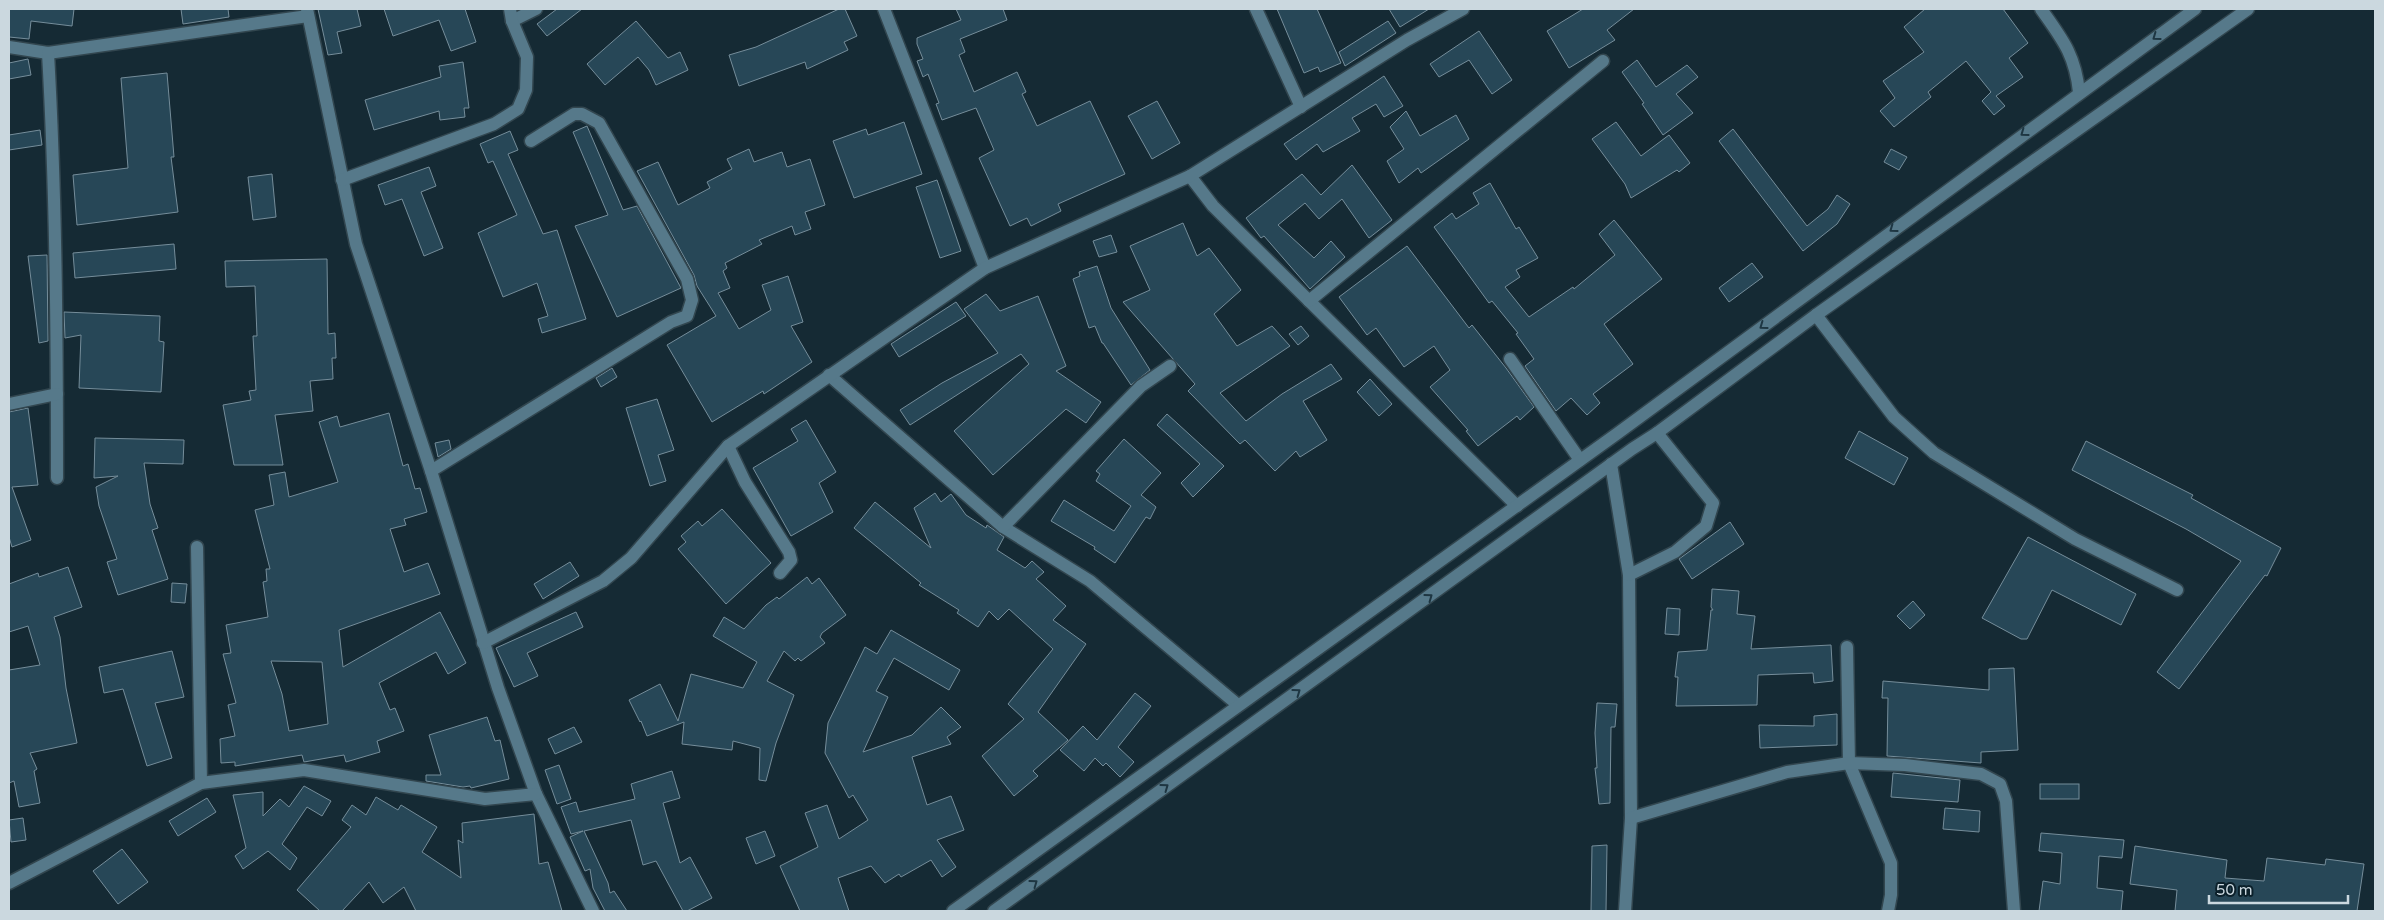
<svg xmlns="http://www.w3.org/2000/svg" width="2384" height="920" font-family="'Varela Round',sans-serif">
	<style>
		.building { fill: #274757; stroke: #758d9a; fill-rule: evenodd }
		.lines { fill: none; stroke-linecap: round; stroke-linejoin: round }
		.minor-casing { stroke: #32464f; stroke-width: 15 }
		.minor { stroke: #56798a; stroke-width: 12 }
		.oneway { stroke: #1e3642 }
	</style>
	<rect width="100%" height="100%" fill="#152a34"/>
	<g class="building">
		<path d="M9,9H74L72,26L31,21L29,39L9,37Z"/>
		<path d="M181,9H228L229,17L183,24Z"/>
		<path d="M318,9H357L361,26L337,32L342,53L328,55Z"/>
		<path d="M384,9H465L476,42L451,51L439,20L393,36Z"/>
		<path d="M557,9H582L547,36L537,24Z"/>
		<path d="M839,9H845L857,36L844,42L848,50L807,69L805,62L739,86L729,55L756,47Z"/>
		<path d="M956,9H1003L1007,20L960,39L965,52L959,55L974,92L1017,72L1026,92L1022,94L1037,126L1090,101L1125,174L1058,204L1061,211L1031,226L1027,218L1010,226L979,158L994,150L976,108L942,120L936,104L939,103L928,74L923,77L917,61L923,59L917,44V38L961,20Z"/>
		<path d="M1277,9H1317L1341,63L1320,72L1318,67L1304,73Z"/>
		<path d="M1389,9H1429L1400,27Z"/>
		<path d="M1583,9H1634L1607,30L1615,40L1569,68L1547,31Z"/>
		<path d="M1925,9H2003L2028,43L2009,58L2023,77L1996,96L2005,106L1994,115L1982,101L1991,92L1966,61L1928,92L1931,97L1894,127L1880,111L1895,98L1883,81L1924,52L1904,27Z"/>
		<path d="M636,21L668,58L680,52L688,70L656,85L649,70L638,57L605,85L587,64Z"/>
		<path d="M1388,21L1396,33L1345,66L1339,52Z"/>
		<path d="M1479,31L1512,80L1492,94L1469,60L1439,77L1430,64Z"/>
		<path d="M28,59L31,75L9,79V63Z"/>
		<path d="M1637,60L1656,87L1687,65L1698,77L1676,94L1693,113L1663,135L1642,104L1644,103L1622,72Z"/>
		<path d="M463,62L469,108H464L465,117L440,120L439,111L374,130L365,100L441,77L439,66Z"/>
		<path d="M167,73L174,157H171L178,212L77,225L73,175L128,168L121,78Z"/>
		<path d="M1384,76L1403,106L1384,117L1376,104L1352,118L1360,131L1323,152L1317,144L1296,160L1284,144Z"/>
		<path d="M1157,101L1180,143L1152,159L1128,116Z"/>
		<path d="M1406,111L1420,136L1456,115L1469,139L1421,173L1418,168L1399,183L1387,161L1404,149L1390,127Z"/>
		<path d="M904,122L922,174L854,198L833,141L866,129L868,135Z"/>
		<path d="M1616,122L1641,156L1669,135L1690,163L1679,172L1677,170L1631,198L1625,184L1592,139Z"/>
		<path d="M587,126L623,210L637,206L681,288L617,317L575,226L608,215L573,132Z"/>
		<path d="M1733,129L1807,226L1828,209L1837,195L1850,204L1837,224L1803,251L1719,141Z"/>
		<path d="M40,130L42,145L9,150V135Z"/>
		<path d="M510,131L518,150L508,154L543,234L557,230L586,319L542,333L538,319L548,316L537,283L503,297L478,233L517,215L493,161L488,163L480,144Z"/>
		<path d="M749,149L754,162L782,152L787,167L810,159L825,205L805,212L811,229L795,235L792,226L759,240L762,244L725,263L727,268L723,271L730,288L718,293L739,329L771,310L762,285L788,276L803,322L791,326L812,362L764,394L763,391L712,422L667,345L716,316L697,286L694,275L637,171L658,162L678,205L710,188L707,182L732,169L727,159Z"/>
		<path d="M1891,149L1907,157L1899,170L1884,162Z"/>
		<path d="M1352,165L1392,220L1369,238L1342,199L1319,219L1305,203L1278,225L1314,258L1331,241L1345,257L1310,289L1264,236L1261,238L1246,218L1302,174L1321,195Z"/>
		<path d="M429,167L436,186L421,192L443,248L424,256L402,199L385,205L378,185Z"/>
		<path d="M272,174L276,217L253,220L248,177Z"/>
		<path d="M937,180L961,251L940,258L916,187Z"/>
		<path d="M1490,183L1516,229L1519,227L1538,258L1516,270L1520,277L1505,287L1529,317L1573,287L1574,289L1615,255L1599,234L1614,220L1662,279L1604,324L1633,364L1593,394L1600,403L1587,415L1571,398L1556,411L1525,366L1534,359L1516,334L1518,333L1492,301L1489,303L1434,227L1452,213L1456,219L1479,204L1473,193Z"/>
		<path d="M1183,223L1197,256L1209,248L1241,290L1214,314L1237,346L1272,326L1290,346L1220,393L1246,421L1282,394L1331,364L1342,379L1303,401L1327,440L1300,457L1296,451L1275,471L1245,440L1240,444L1188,391L1195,384L1123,302L1150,290L1130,246Z"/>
		<path d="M1111,235L1117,252L1099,257L1093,241Z"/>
		<path d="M174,244L176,269L75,278L73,253Z"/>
		<path d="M1407,246L1469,328L1472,325L1506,368L1534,407L1520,420L1517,416L1478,446L1466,431L1468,430L1430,387L1450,370L1434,346L1404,367L1376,328L1367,335L1339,297Z"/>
		<path d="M47,255L48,341L39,343L28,256Z"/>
		<path d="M327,259L328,334L335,333L336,358H332L333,379L310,381L313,411L275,415L283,465H234L223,405L251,400L249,391L256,390L253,336H257L255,286L226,287L225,261Z"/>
		<path d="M1752,263L1763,277L1729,302L1719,288Z"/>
		<path d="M1097,266L1111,308L1150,370L1131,385L1103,343H1102L1095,326L1089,328L1073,279L1080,276L1079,272Z"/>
		<path d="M986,294L1000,311L1038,296L1066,366L1056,371L1101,402L1086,423L1066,409L993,475L954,431L1029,364L1021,354L910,425L900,410L942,383L998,353L964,309Z"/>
		<path d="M956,302L966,316L899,357L891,344Z"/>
		<path d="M64,312L160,316L159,341L164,342L161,392L79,388L81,335L65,338Z"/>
		<path d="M1301,326L1309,336L1298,345L1289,334Z"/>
		<path d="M612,368L617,377L601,387L596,378Z"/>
		<path d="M1370,379L1392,404L1379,416L1357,392Z"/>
		<path d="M657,399L674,450L658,455L666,481L650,486L626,408Z"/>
		<path d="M28,408L38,485L12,487L31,540L12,547L9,537V412Z"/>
		<path d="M389,413L403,466L408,464L415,489L420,488L427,512L404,519L406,525L390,529L404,572L428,563L440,594L339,630L343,667L440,612L466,663L448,674L436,652L379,683L390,710L395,708L404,731L377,741L380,752L346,762L344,755L304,762L302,755L235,766V762L221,763L220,739L235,736L228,705L236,703L223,654L231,653L226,625L268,617L263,582L267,581L266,569H270L255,510L274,505L269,475L285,472L289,497L338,482L319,422L337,416L340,427ZM271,661L322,662L328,724L289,731L282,694Z"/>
		<path d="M1167,414L1224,466L1193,497L1181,483L1200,464L1157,425Z"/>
		<path d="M806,420L836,472L819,483L833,512L791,536L753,468L798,441L791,429Z"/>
		<path d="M1859,431L1908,458L1894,485L1845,458Z"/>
		<path d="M95,438L184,440L183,464L144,463L150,504L158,528L152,530L168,579L118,595L107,562L117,559L99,506L96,487L118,476L94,478Z"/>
		<path d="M1124,439L1161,473L1141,495L1156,507L1150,519L1146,517L1115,563L1094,549L1095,547L1051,521L1064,500L1114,531L1131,506L1096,481L1100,474L1096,471Z"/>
		<path d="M449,440L451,449L438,457L435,443Z"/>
		<path d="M2086,441L2193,495L2191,498L2281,548L2267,576L2265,575L2179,689L2157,672L2241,561L2186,529L2072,470Z"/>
		<path d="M935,493L941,502L951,494L966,515L986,528L987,525L1004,537L997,550L1025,568L1032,561L1044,572L1036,579L1066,606L1053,620L1086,644L1038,712L1068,740L1033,771L1038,776L1014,796L982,756L1024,719L1008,704L1053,649L1009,609L998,620L989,611L978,627L957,613L959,610L919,585L921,583L854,528L875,502L931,548L914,508Z"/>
		<path d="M722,509L771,563L726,604L678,549L686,542L681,536L698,521L702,526Z"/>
		<path d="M1730,522L1744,544L1692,579L1679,559Z"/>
		<path d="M2028,537L2136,594L2121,625L2052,590L2027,639H2021L1982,618Z"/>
		<path d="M570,562L579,576L543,599L534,584Z"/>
		<path d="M68,567L82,607L54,617L60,637L66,688L77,743L30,753L37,769L34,771L40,803L19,807L14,781L9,783V670L40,665L28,626L9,632V584L38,573L39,577Z"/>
		<path d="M807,577L812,584L819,578L846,615L822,633L820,637L825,643L801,661L798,658L795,661L784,651L767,681L794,695L776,743L766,781L759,780L760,748L733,741L732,750L682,744L684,722L647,736L641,721L640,722L629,700L660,684L678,721L691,674L743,688L757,662L713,636L724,617L744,629L766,605L777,597L779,599Z"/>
		<path d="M172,583L187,584L185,603L171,602Z"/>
		<path d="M1712,589L1739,591L1737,614L1755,616L1751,649L1831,645L1833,681L1814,683L1813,673L1758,675L1757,705L1676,706L1678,677H1675L1678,652L1707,650L1711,610H1713L1711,607Z"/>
		<path d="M1913,601L1925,615L1910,629L1897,616Z"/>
		<path d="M1667,608L1680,609L1679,635L1665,634Z"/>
		<path d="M576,612L583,627L527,653L538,676L514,687L496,648Z"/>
		<path d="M891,630L960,670L949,690L894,658L876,691L888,697L863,752L912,735L941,707L961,727L947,737L951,744L912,757L927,805L951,796L964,830L937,840L956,867L942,877L931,860L901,877L899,874L885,883L871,866L838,878L849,911H800L780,866L818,847L805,813L827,805L839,839L868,820L853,795L849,798L825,753L828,723L865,647L877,654Z"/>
		<path d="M172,651L184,697L155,703L172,758L147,766L123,689L104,693L99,667Z"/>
		<path d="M2014,668L2018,750L1981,752V763L1887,756L1888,698H1882L1883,681L1989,690V669Z"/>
		<path d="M1135,693L1151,706L1118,747L1134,762L1120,777L1106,763L1103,766L1095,758L1084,771L1060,750L1083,726L1097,740Z"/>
		<path d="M1597,703L1617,704L1615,727H1611L1610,803L1599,804L1595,768H1597L1595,733Z"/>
		<path d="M1837,714V745L1760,748L1759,725L1814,726V716Z"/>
		<path d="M487,717L495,741L500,740L509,779L471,788L470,786L463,787L426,781V775H441L429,735Z"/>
		<path d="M574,727L582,742L555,754L548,739Z"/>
		<path d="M559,765L571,799L557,804L545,770Z"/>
		<path d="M672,771L680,798L663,803L680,863L690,857L712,898L687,911H683L656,861L643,865L631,820L584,831L608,883L610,893L614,891L627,911H605L593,888L590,869L585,871L570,837L583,831L571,834L561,807L576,802L579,812L635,799L631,784Z"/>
		<path d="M1893,773L1960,780L1958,802L1891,797Z"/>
		<rect x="2040" y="784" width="39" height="15"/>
		<path d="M304,786L331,801L322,816L307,807L282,844L297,858L290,870L268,851L243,869L235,856L246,848L233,795L263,792V816L280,799L289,807Z"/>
		<path d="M376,797L398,810L401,805L437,827L422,852L461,878L458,840L463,843L462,823L534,814L539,864L548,862L562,911H416L404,887L383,903L369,882L342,911H320L297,890L351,827L342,820L352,805L366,815Z"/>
		<path d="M207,798L216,812L178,836L169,821Z"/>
		<path d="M1945,808L1980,811L1979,832L1943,829Z"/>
		<path d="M23,818L26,840L11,842L9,820Z"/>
		<path d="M765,831L775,856L756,864L746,838Z"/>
		<path d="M2041,833L2124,840L2122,858L2099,856L2097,888L2123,891L2121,911H2039L2043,881L2060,884L2062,853L2039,851Z"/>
		<path d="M1607,845L1606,911H1591L1592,846Z"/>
		<path d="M2135,846L2227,860L2225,878L2264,881L2267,858L2325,865L2326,859L2364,864L2357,911H2175L2177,890L2130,884Z"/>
		<path d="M122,849L148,882L118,904L93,871Z"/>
	</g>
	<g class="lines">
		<g class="minor-casing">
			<g id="minor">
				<path d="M307,9L356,244L431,471L498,688L536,794L593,911"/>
				<path d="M884,9L985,268"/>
				<path d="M1256,9L1301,107"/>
				<path d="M2041,9C2062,39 2075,54 2079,92"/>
				<path d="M512,21L536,9"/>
				<path d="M9,47L48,53L308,16"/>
				<path d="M48,53C56,195 57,336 57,478"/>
				<path d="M1190,176L1213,206L1517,506"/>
				<path d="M342,180L494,124L518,109L526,90L527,57L512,21L510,9"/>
				<path d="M1309,301L1603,61"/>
				<path d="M1816,315L1894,417L1934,453L2075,539L2177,590"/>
				<path d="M1510,359L1580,460"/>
				<path d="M829,375L1003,527L1090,581L1238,705"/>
				<path d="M9,404L57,394"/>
				<path d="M728,446L745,482L789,552L791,560L780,573"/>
				<path d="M1611,464L1629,575L1631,818L1625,911"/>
				<path d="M431,471L671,322L687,316L692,300L687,279L599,123L582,114H574L531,141"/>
				<path d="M1003,527L1141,386L1170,366"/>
				<path d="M197,547L201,783"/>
				<path d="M1629,575L1675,552L1706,526L1713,503L1657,433"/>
				<path d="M483,643L603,581L631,558L728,446L985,268L1190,176L1407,40L1463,9"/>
				<path d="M1847,647L1849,763L1891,863V895L1888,911"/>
				<path d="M1631,818L1787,772L1849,763L1905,765L1981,774L2000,784L2006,801L2014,911"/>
				<path d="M9,883L201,783L304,770L485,799L536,794"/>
				<path d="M953,911L1618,433L2195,9"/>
				<path d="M994,911L1632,449L1657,433L1816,315L2248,9"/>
			</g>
		</g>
		<use href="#minor" class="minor"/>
	</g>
	<defs><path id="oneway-chevron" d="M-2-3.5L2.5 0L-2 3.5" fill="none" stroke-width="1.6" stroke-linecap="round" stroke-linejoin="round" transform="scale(1.25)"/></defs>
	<g class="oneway">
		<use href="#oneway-chevron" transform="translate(2156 37) rotate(144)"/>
		<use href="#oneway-chevron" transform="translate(2024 133) rotate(144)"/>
		<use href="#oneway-chevron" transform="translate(1893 229) rotate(144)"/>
		<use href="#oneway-chevron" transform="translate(1763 326) rotate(144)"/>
		<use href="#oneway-chevron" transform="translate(1429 597) rotate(-36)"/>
		<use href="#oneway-chevron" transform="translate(1297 692) rotate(-36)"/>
		<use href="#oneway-chevron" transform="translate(1165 787) rotate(-36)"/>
		<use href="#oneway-chevron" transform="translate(1034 883) rotate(-36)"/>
	</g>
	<rect width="2384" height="920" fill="none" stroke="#cbd8df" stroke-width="20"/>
	<path d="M2209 895v8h139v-8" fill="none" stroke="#cbd8df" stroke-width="2.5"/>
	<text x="2216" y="895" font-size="15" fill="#cbd8df" stroke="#0b202a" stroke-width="4" paint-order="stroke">50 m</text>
</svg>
